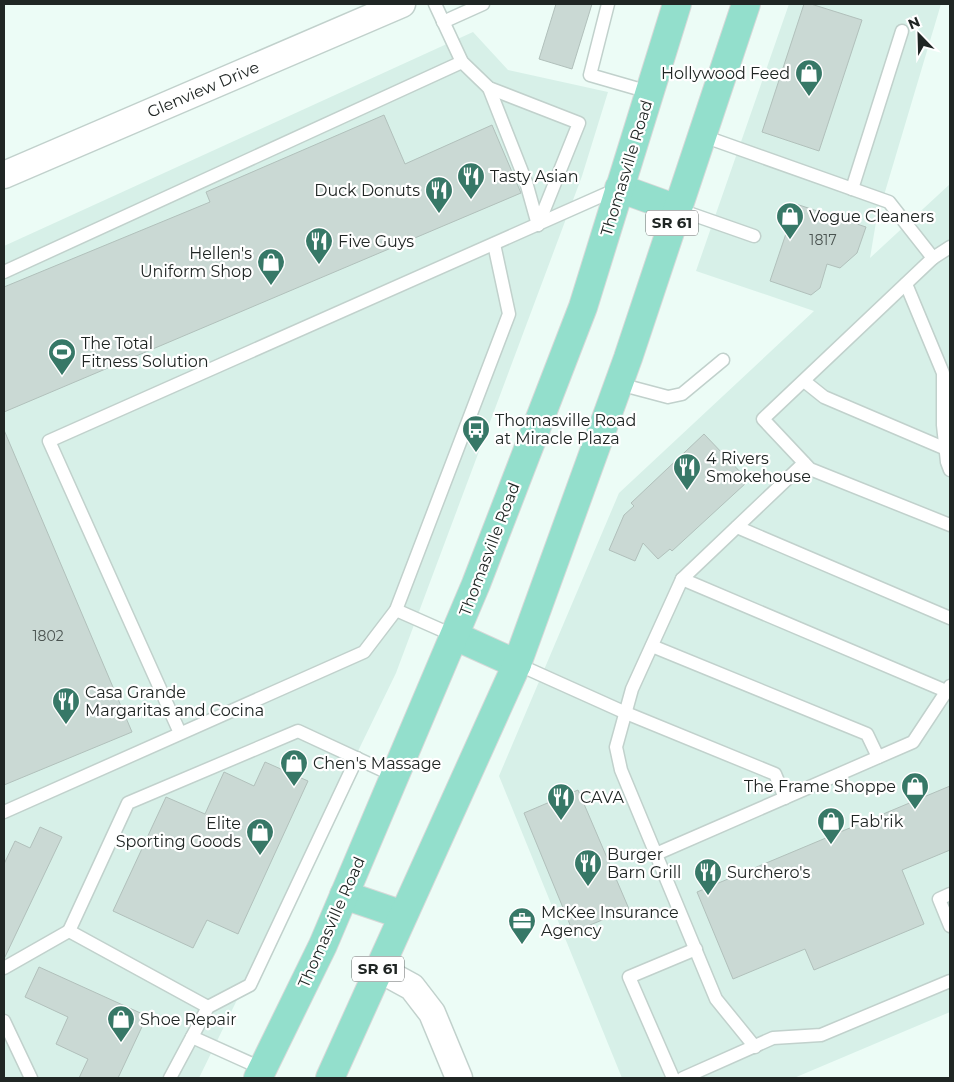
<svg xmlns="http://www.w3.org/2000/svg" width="954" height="1082" font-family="Montserrat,sans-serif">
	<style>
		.built { fill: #d7f0e8 }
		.building { fill: #cad9d4; stroke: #b1c0bb }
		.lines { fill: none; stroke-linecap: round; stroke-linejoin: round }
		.lane-casing { stroke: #c1d1cc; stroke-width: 15 }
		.street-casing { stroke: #c1d1cc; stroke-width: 29 }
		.primary-casing { stroke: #d7d8d8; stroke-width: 30 }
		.lane { stroke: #fff; stroke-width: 12 }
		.street { stroke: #fff; stroke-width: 26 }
		.primary { stroke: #93dfcc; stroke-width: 28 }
		.labels { text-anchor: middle; stroke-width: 4.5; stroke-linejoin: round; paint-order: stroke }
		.number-label { font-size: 14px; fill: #4a5350 }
		.shield { fill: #fff; stroke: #636766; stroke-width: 1 }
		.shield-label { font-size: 15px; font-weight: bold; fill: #202624 }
		.poi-label { font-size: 16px; fill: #202624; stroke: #fff; text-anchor: start }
		.street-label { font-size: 16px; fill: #202624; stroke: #fff }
	</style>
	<rect width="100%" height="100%" fill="#ecfcf6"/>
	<g class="built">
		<path d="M789,4H941L876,222L870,258L950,184V1012L794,1078H622L499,776L619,493L814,311L696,271Z"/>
		<path d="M473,32L508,70L608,92L582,176L396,673L199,1078H4V246Z"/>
	</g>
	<g class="building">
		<path d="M556,4H592L572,69L539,59Z"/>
		<path d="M804,4H811L862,20L819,151L762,132Z"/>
		<path d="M384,115L405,164L492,125L521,193L4,412V287L210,202L206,192Z"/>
		<path d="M796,204L866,227L857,253L840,268L827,264L820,288L811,295L770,281Z"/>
		<path d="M4,430L132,732L4,785Z"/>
		<path d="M704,434L746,478L743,480L746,483L672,551L670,549L658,559L643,543L635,561L609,550L624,515L634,506L631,503Z"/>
		<path d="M265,762L308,781L238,934L207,920L193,948L113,911L166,797L205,814L224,772L254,786Z"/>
		<path d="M950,786V850L902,870L924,924L814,970L805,949L733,979L697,892Z"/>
		<path d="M578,790L629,909L573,932L524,813Z"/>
		<path d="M40,827L62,837L4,959V864L15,841L30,848Z"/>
		<path d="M39,967L147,1016L118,1078H79L88,1059L56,1044L68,1017L25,997Z"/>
	</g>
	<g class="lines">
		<g class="lane-casing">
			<g id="lane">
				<path d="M435,4L462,62L489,88L579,123L538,225"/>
				<path d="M608,4L590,75L649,92"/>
				<path d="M443,22L483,4"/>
				<path d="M489,88L526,182L538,225"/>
				<path d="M703,136L889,202L933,258"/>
				<path d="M852,189L902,31"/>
				<path d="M677,209L754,236"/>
				<path d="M950,247L933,258L763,419L810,469L950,525"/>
				<path d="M4,272L462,62"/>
				<path d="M906,284L943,373V425L947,462L950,470"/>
				<path d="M804,381L824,397L946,449"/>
				<path d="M619,384L668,397L682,394L723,360"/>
				<path d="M737,527L950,618"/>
				<path d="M682,579L946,691"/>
				<path d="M396,610L455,636"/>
				<path d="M652,646L867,734L878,757"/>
				<path d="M517,664L626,713L775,774L785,798"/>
				<path d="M180,733L49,441L617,189"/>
				<path d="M4,812L364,652L396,610L509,314L494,244"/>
				<path d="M656,854L913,742L950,686"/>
				<path d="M950,894L939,899L950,926"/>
				<path d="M4,968L69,931"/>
				<path d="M208,1007L69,931L128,803L298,731L395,776"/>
				<path d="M4,1021L31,1078"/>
				<path d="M192,1037L263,1069"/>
				<path d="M755,1047L716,999L621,770L616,747L632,689L682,579L804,463"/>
				<path d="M170,1078L208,1007L250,985L357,758"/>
				<path d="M673,1078L629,977L696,949"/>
				<path d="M683,1078L773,1038L821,1035L950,981"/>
			</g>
		</g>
		<g class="street-casing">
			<g id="street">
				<path d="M4,175L402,4"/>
				<path d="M379,969L412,987L432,1013L459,1078"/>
			</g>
		</g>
		<g class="primary-casing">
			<g id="primary">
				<path d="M619,188L677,209"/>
				<path d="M455,636L517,664"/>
				<path d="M344,895L403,915"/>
				<path d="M258,1078L323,945L476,584L583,307L677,4"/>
				<path d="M330,1078L517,664L628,358L746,4"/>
			</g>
		</g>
		<use href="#lane" class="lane"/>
		<use href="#street" class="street"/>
		<use href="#primary" class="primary"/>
	</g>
	<defs>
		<g id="shop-pin" transform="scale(1.4375)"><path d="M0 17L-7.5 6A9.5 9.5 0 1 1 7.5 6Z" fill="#377867" stroke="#fff"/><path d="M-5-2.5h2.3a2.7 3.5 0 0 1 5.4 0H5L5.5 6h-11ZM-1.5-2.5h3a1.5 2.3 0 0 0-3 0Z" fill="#fff"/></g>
		<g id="restaurant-pin" transform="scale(1.4375)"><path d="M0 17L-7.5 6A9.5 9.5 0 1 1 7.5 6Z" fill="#377867" stroke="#fff"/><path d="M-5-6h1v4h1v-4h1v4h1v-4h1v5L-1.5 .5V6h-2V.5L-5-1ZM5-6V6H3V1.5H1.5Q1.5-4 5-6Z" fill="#fff"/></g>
		<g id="stadium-pin" transform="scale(1.4375)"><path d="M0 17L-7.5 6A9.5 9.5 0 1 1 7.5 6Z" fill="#377867" stroke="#fff"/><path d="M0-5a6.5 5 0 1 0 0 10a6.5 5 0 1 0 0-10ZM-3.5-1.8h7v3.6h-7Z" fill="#fff"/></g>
		<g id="bus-pin" transform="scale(1.4375)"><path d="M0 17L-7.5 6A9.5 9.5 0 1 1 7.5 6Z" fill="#377867" stroke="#fff"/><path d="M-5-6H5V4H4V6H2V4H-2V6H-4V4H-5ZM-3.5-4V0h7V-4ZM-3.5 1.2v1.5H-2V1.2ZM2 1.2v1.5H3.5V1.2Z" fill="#fff"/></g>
		<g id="office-pin" transform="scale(1.4375)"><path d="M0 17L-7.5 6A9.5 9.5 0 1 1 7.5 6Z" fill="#377867" stroke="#fff"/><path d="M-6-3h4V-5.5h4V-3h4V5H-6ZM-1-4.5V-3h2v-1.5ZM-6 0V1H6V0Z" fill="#fff"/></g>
	</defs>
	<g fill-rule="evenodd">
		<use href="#shop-pin" x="809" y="73"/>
		<use href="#restaurant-pin" x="471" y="176"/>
		<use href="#restaurant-pin" x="439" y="190"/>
		<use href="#shop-pin" x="790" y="216"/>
		<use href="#restaurant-pin" x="319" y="241"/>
		<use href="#shop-pin" x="271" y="262"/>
		<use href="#stadium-pin" x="62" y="352"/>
		<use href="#bus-pin" x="476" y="429"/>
		<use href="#restaurant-pin" x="687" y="467"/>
		<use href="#restaurant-pin" x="66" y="701"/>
		<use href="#shop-pin" x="294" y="763"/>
		<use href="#shop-pin" x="915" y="786"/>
		<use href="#restaurant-pin" x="561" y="797"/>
		<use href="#shop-pin" x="831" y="821"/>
		<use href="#shop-pin" x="260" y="832"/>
		<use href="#restaurant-pin" x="588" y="863"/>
		<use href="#restaurant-pin" x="708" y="872"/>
		<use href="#office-pin" x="522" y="921"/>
		<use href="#shop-pin" x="121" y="1019"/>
	</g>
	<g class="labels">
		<g class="number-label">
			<text x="823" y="245">1817</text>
			<text x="48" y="641">1802</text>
		</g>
		<g class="shield">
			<rect x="646" y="210.5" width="52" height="25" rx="4"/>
			<rect x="352" y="956.5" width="52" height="25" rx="4"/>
		</g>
		<g class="shield-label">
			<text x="672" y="228">SR 61</text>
			<text x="378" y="974">SR 61</text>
		</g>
		<g class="poi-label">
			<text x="790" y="79" text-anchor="end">Hollywood Feed</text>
			<text x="490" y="182">Tasty Asian</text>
			<text x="420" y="196" text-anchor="end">Duck Donuts</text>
			<text x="809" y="222">Vogue Cleaners</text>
			<text x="338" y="247">Five Guys</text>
			<text x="252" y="259" text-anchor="end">Hellen's<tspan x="252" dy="18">Uniform Shop</tspan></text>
			<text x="81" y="349">The Total<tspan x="81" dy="18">Fitness Solution</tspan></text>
			<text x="495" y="426">Thomasville Road<tspan x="495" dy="18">at Miracle Plaza</tspan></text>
			<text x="706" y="464">4 Rivers<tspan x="706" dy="18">Smokehouse</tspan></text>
			<text x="85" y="698">Casa Grande<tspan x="85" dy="18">Margaritas and Cocina</tspan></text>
			<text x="313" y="769">Chen's Massage</text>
			<text x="896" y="792" text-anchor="end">The Frame Shoppe</text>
			<text x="580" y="803">CAVA</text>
			<text x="850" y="827">Fab'rik</text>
			<text x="241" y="829" text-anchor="end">Elite<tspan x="241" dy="18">Sporting Goods</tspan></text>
			<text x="607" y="860">Burger<tspan x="607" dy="18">Barn Grill</tspan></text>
			<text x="727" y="878">Surchero's</text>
			<text x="541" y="918">McKee Insurance<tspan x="541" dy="18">Agency</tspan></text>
			<text x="140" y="1025">Shoe Repair</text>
		</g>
		<g class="street-label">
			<text transform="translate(203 89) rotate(-23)" y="6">Glenview Drive</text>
			<text transform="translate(626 168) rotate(-73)" y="6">Thomasville Road</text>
			<text transform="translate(489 549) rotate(-69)" y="6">Thomasville Road</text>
			<text transform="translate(331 922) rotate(-66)" y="6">Thomasville Road</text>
		</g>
	</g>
	<rect width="954" height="1082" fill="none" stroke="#202624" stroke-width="10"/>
	<g transform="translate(919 35) rotate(337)" stroke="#ffffff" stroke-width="4" paint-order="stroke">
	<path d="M0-4L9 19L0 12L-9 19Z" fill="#202624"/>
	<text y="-8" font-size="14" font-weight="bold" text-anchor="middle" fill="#202624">N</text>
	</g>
</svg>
